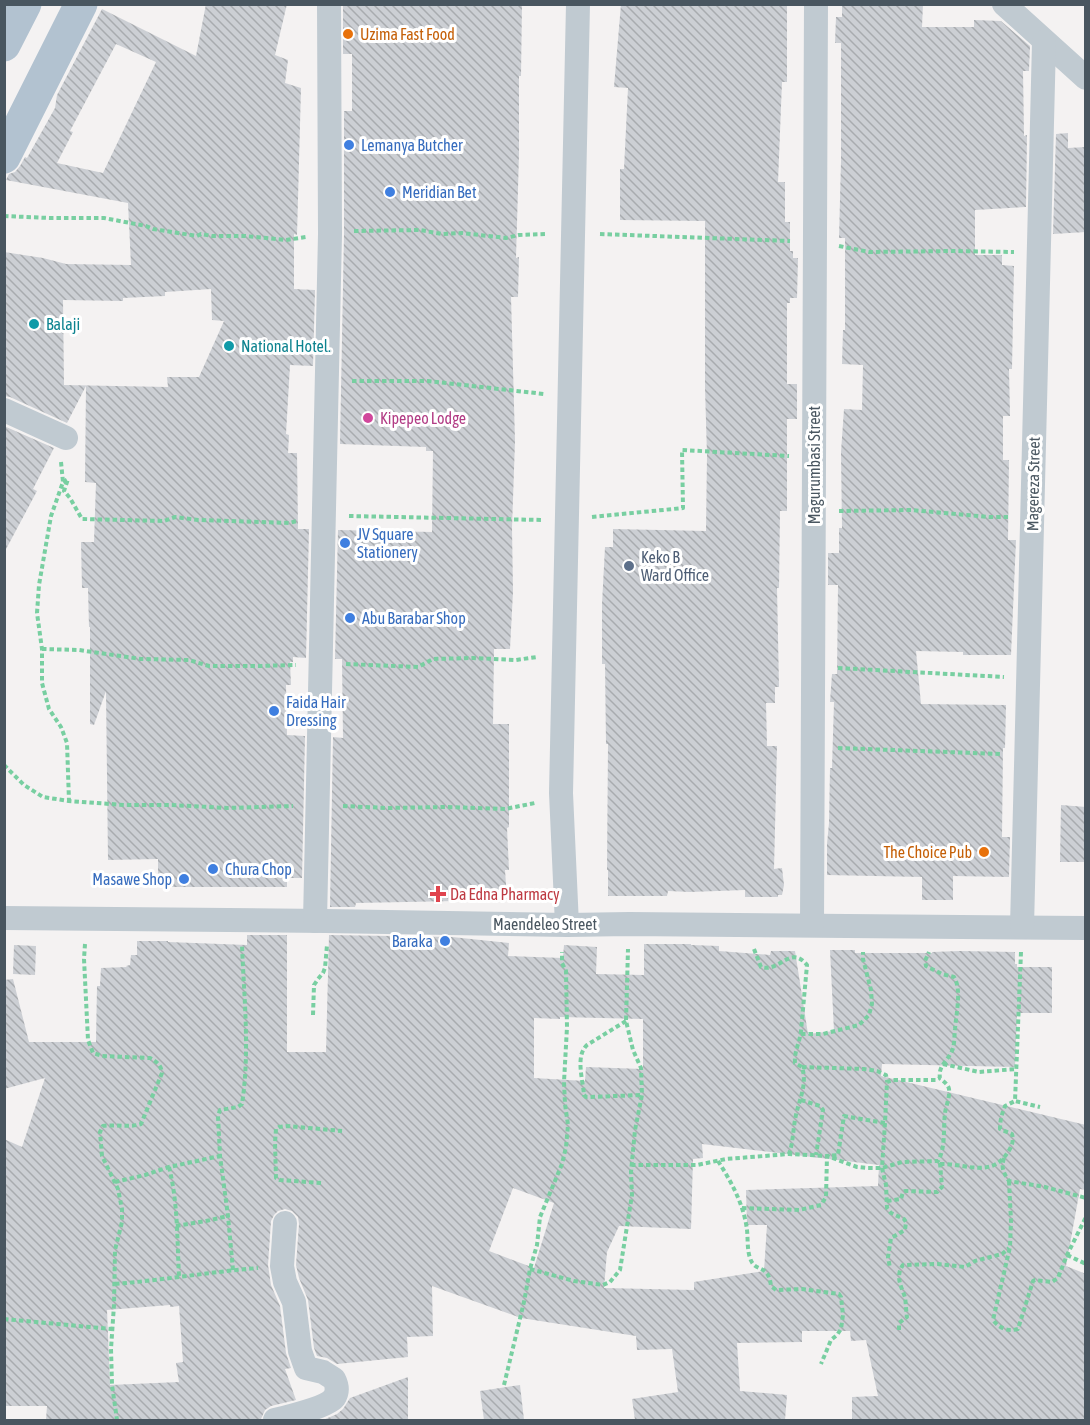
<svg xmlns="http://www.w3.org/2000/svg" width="1090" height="1425" font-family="'Asap Condensed',sans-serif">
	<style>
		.building { fill: url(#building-back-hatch); fill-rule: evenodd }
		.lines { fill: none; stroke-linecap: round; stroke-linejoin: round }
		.path { stroke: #78cfa1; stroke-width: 4; stroke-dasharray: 4.5 3; stroke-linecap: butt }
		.minor { stroke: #c0cad1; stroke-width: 24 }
		.primary { stroke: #b2c2d0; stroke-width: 33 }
		.food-dot { fill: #e8710a; stroke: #fff; stroke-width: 2 }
		.shop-dot { fill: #3f7fe0; stroke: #fff; stroke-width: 2 }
		.culture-dot { fill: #0f9aa8; stroke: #fff; stroke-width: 2 }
		.hotel-dot { fill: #d1479c; stroke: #fff; stroke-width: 2 }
		.service-dot { fill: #5c6f8a; stroke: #fff; stroke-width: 2 }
		.health-dot { fill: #e0444e; stroke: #fff; stroke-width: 2 }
		.labels { text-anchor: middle; stroke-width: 6; stroke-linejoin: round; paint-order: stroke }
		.food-label { font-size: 16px; fill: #c56008; stroke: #fff; text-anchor: start }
		.shop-label { font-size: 16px; fill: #366cbe; stroke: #fff; text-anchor: start }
		.culture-label { font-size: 16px; fill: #0d838f; stroke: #fff; text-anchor: start }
		.hotel-label { font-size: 16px; fill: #b23c85; stroke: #fff; text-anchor: start }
		.street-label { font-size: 16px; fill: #495660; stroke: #fff }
		.service-label { font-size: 16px; fill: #4e5e75; stroke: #fff; text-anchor: start }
		.health-label { font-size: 16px; fill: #be3a42; stroke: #fff; text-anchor: start }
	</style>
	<defs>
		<pattern id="building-back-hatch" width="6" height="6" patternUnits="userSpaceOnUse" patternTransform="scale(1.5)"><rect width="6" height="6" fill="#cccfd4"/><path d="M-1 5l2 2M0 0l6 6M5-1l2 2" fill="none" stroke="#a8abaf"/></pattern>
	</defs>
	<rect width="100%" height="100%" fill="#f4f2f2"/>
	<g class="building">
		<path d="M206,4H287L275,55L288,60L285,83L301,88L297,235L294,234V289L315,290L313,366L290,365L286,434L289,435L288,453H297L298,529H309L306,658L293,657V662H290L291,685H286L287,735L305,736L302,878H287V887H158V859L108,860L106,691L94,725L90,724V627H89L88,588H82L81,542H94L96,483L85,482L86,386L67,423L10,397L4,396V252L43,258L66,264L131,265L128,203L6,180L9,174L15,172L20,166L25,157L27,158L55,108L57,95L102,9L196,56ZM116,44L156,62L103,173L57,163L73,132L70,131ZM211,289L212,320L224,321L199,377H167L168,387L64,385L63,300L123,301V298L165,296V292Z"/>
		<path d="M343,4H522L521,76H519V154L516,258L519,257L518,297H511L515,441L512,528L513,592L510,649H494L493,724H509V827L507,828L509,870H505L507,899H456V901L356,903L355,907H330L333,737L343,738L342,659H335L338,530L432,532L433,451H426V447L340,444L344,234V111H352V54H343Z"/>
		<path d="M621,4H787V82H782L778,182H785V222H790V251H793V258H798L797,298H790V303H787V384H797V419H787V511H780L779,588H777L779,687H775V703H766L767,746H777L774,869L782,868L784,885L782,895H778V897H745V890L690,892L668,891L667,896H608V870H607L608,744H606L605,664H602V604L605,547H613V529L706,531L707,455L705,388V221L620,220V169H624L628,88L614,87Z"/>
		<path d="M842,4H923L922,27H974V20L1001,21L1030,46L1029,71H1023L1024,136L1027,135L1026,207L975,210V255H1002V265L1014,266L1012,369H1009L1010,416H1003V460H1009L1008,540H1016L1011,655H963V652L916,651L921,704L1006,705L1005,748H1003L1002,837H1010L1009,877L953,876V900H922V877L827,875V844L829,823L830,768H832L834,702H830L832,674H837L838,585H828V553H839V528H842L841,452L844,409L862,410L863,365L842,364L843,330H845V238H839L841,161V43H835L836,17H842Z"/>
		<path d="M1068,133V148L1086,147V232L1053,234L1056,134Z"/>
		<path d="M4,426L54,448L33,489L37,491L4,553Z"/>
		<path d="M1061,805L1086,807V862H1060Z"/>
		<path d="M247,935H287V1052H326L329,935L452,937L509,943L508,956L563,958L564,945L597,947L596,974L644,975V944H691V945L719,946V951L770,955L771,951H795L808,1034L834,1031L830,950H855V953H932V952L960,951L1015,952V964H1017V967H1052V1013H1017L1015,1067L882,1064L881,1076L1086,1125V1190L1080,1189L1066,1266L1086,1274V1420H852V1397L878,1396L866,1340L851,1341L850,1331H802V1342L737,1343L740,1391L787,1395L785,1420H635L632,1399L678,1392L672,1349L637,1350L636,1336L521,1318L432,1286L433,1336L407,1337L408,1357L337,1364L327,1358L317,1356L314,1348L308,1300L299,1278L296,1265L299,1224L298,1217L292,1211L285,1209L278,1211L274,1215L271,1221L268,1265L271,1285L280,1306L286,1353L291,1368L285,1369L296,1400L271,1406L265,1410L261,1419L255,1420H46L47,1406H4V1139L22,1147L45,1078L4,1089V980L13,979L29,1042H96L97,986H100L101,968L127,967L126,966L130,965L131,955H137V941H168V942L247,945ZM560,1017L643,1019V1069L586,1067L585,1081L534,1078V1018L560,1019ZM702,1144L879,1165L878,1186L746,1190L747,1225H767L764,1271L694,1282V1290L604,1288L607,1252L619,1226L691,1229L693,1159L703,1158ZM513,1188L554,1203L534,1268L489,1251ZM170,1305V1307L179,1306L183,1362L176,1363L179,1382L110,1385L107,1310Z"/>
		<path d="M14,945L36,946L35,975L13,974Z"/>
		<path d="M408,1377V1420H323L337,1414L343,1409L350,1398Z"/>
		<path d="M520,1385L524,1420H484L480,1391Z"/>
	</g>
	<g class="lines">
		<g class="path">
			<path d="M4,216L49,218H104L146,226L153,229L197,236L201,234L212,236H245L286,240L306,237"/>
			<path d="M354,231L420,230L442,234L462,233L506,238L519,235L547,234"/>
			<path d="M600,234L790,241"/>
			<path d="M839,246L869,252L953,251L1014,252"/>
			<path d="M352,381H428L544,394"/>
			<path d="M61,462L63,482L51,516L39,585L37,613L42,649V683L49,709L61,727L67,743L69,801"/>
			<path d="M63,482L68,479L64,491L70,498L82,519L164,521L175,517L198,520L289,523L297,521"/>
			<path d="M839,511L911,510L989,517H1008"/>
			<path d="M349,516L543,520"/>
			<path d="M592,517L683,508L682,450L789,456"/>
			<path d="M42,649L79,650L141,659L189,660L209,666H259L296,665"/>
			<path d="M346,664L418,667L433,659L473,658L516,660L537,657"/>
			<path d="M838,668L1004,677"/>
			<path d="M838,748L1001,754"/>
			<path d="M4,765L24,785L43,797L69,801L124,805H172L227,808L293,806"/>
			<path d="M343,806L387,808L445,807L505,809L535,803"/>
			<path d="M85,944L84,959L88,1040L93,1053L102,1056L150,1058C157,1062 161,1065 162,1073L141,1124C128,1128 116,1124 103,1126L100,1132L102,1156L118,1189L122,1209V1222L115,1250L114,1305L111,1349L112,1385L117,1420"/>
			<path d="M754,949L761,967C780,973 790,944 807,965C805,987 803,1009 801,1031C800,1042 794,1051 795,1063L802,1067C808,1086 798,1101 795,1120C793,1131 793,1143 789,1154"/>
			<path d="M1021,952L1015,1101L1040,1107"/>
			<path d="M313,1015L314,985L318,979L323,973L325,968L327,945"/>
			<path d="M626,1021L587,1045C575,1056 583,1080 584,1095L586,1097H590L642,1095"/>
			<path d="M801,1034H823L859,1025L869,1015L872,1004L871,990L863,959V952"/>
			<path d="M943,1064L979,1072L1016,1069"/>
			<path d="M802,1067L864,1069L877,1071L886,1075L887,1081"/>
			<path d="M801,1100L820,1106L823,1110L816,1155"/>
			<path d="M885,1123L882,1168L886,1185L887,1208L891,1213L904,1219L906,1222L905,1230L891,1238L888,1257L890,1268"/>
			<path d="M1004,1158C1001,1168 1003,1172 1009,1181L1045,1187L1086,1198"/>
			<path d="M718,1161C731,1181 744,1205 747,1230C748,1239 747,1249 750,1258C755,1274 768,1262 771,1286L776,1290L802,1289L839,1294L841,1297L843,1315L841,1329L837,1335L831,1340L821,1364"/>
			<path d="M633,1163V1165H697L726,1159L789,1154L827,1156L857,1167L868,1168H882L902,1162L938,1161C946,1147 943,1129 945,1113C946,1106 950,1097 949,1089C948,1084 944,1082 940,1078C938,1067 946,1062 951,1053C955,1046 954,1037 955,1029C956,1015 962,989 954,977L942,974L926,966L925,961L929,952"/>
			<path d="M940,1164C965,1163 991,1179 1008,1152C1012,1146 1014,1141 1012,1134L1000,1129C1000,1120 1002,1114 1005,1106L1015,1101"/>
			<path d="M169,1167C178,1203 177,1239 179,1276"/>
			<path d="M1009,1181L1011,1221L1010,1247L993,1320C999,1328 1008,1332 1018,1329L1033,1281L1035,1280L1052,1282L1058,1278L1067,1255L1086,1217"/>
			<path d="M115,1182L145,1175L169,1167L220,1156"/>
			<path d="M321,1183L280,1180L276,1178L275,1143L276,1129L279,1127L287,1126L342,1131"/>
			<path d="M887,1201L901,1199L903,1192L905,1191L937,1192L942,1187L940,1163"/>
			<path d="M742,1208L799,1210L821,1205L826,1197L827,1156L838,1155L844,1116L885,1123L887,1082L893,1080H936L940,1078"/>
			<path d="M176,1226L206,1221L228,1216"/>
			<path d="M1067,1255L1086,1264"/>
			<path d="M530,1269L574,1281L603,1285L610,1282L620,1270L632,1195L631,1172L635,1130L642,1095L641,1068L633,1050L626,1021L628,949"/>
			<path d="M233,1270L228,1216L220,1156L218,1116L220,1110L238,1107L242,1104C250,1052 244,998 242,945"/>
			<path d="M115,1284C163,1280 210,1272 258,1268"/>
			<path d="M4,1319L111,1329"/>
			<path d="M899,1330V1323L907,1317C906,1311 906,1304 905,1297C901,1286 895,1276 903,1265L938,1264L965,1267L975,1261L1002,1254L1009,1248"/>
			<path d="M504,1385L524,1302L530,1269L537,1245L540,1217L562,1164L566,1147L568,1125L565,1104L564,1082L567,1027L566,971L562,963V952"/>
		</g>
		<g class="minor">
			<path d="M1004,4L1086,78"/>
			<path d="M4,410L66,438"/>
			<path d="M4,918L325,921L567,925L629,924L1086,928"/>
			<path d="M315,921L330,234L329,4"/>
			<path d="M567,925L561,793L578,4"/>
			<path d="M812,925L816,4"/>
			<path d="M1022,927L1044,42"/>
			<path d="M275,1420C287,1417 327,1407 334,1398C338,1392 337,1385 334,1379L323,1372L306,1368L300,1351L294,1302L285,1282L282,1266L285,1223"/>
		</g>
		<g class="primary">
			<path d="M4,45L25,4"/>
			<path d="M4,157L81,4"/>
		</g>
	</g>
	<g class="food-dot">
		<circle cx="348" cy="34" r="6"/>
		<circle cx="984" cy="852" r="6"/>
	</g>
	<g class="shop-dot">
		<circle cx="349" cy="145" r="6"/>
		<circle cx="390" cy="192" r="6"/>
		<circle cx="345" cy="543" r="6"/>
		<circle cx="350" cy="618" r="6"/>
		<circle cx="274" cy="711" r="6"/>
		<circle cx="213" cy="869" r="6"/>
		<circle cx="184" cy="879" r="6"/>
		<circle cx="445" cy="941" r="6"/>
	</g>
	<g class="culture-dot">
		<circle cx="34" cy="324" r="6"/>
		<circle cx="229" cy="346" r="6"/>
	</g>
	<circle class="hotel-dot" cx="368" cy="418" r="6"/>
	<circle class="service-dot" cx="629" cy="566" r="6"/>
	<path class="health-dot" d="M435 885h6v6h6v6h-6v6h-6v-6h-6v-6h6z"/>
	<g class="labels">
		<g class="food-label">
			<text x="360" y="40">Uzima Fast Food</text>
			<text x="972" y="858" text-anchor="end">The Choice Pub</text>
		</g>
		<g class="shop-label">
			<text x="361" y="151">Lemanya Butcher</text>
			<text x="402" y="198">Meridian Bet</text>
			<text x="357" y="540">JV Square<tspan x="357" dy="18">Stationery</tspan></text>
			<text x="362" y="624">Abu Barabar Shop</text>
			<text x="286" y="708">Faida Hair<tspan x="286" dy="18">Dressing</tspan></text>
			<text x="225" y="875">Chura Chop</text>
			<text x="172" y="885" text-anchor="end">Masawe Shop</text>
			<text x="433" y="947" text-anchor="end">Baraka</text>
		</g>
		<g class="culture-label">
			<text x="46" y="330">Balaji</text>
			<text x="241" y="352">National Hotel.</text>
		</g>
		<g class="hotel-label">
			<text x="380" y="424">Kipepeo Lodge</text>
		</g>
		<g class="street-label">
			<text transform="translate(814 465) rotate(-90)" y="6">Magurumbasi Street</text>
			<text transform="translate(1033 484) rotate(-89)" y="6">Magereza Street</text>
			<text x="545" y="930">Maendeleo Street</text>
		</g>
		<g class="service-label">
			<text x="641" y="563">Keko B<tspan x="641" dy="18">Ward Office</tspan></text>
		</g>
		<g class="health-label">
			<text x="450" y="900">Da Edna Pharmacy</text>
		</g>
	</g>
	<rect width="1090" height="1425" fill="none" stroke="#495660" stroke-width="12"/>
</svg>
